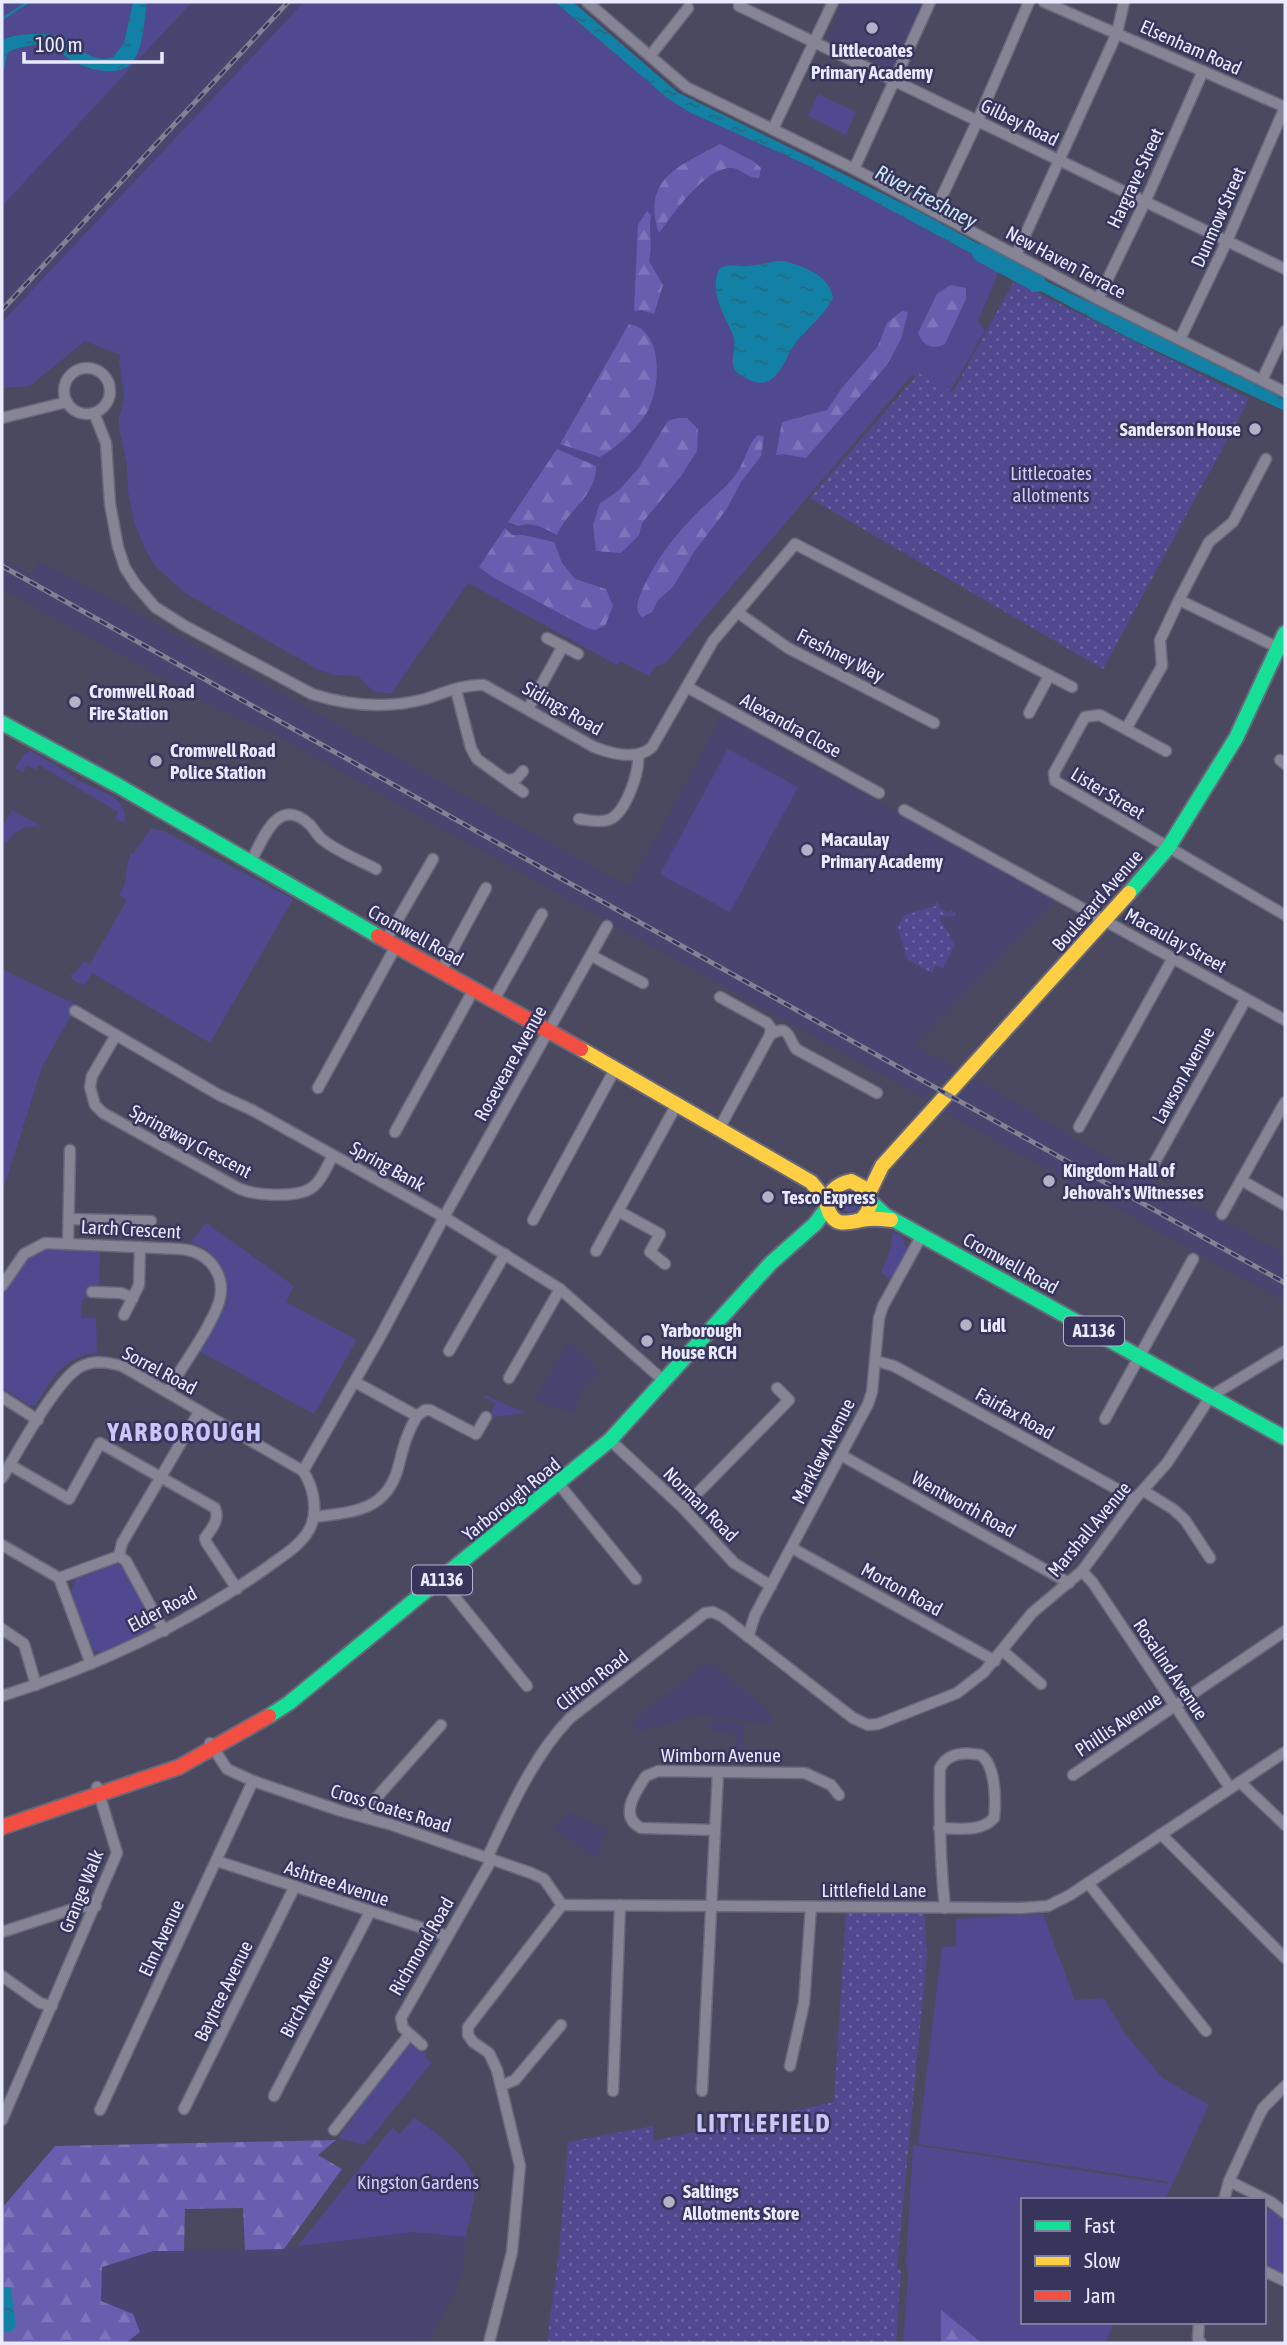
<svg xmlns="http://www.w3.org/2000/svg" width="1287" height="2345" font-family="'Asap Condensed',sans-serif">
	<style>
		.built { fill: #484571 }
		.green { fill: #51498f }
		.forest { fill: url(#forest-firs) }
		.garden { fill: url(#garden-dots) }
		.water { fill: url(#water-ripples) }
		.lines { fill: none; stroke-linecap: round; stroke-linejoin: round }
		.stream { stroke: #1381a5; stroke-width: 2.5 }
		.river { stroke: #1381a5; stroke-width: 18 }
		.street-casing { stroke: #68687a; stroke-width: 13 }
		.fast-casing { stroke: #68687a; stroke-width: 18 }
		.slow-casing { stroke: #68687a; stroke-width: 18 }
		.jam-casing { stroke: #68687a; stroke-width: 18 }
		.street { stroke: #868495; stroke-width: 10 }
		.fast { stroke: #16e098; stroke-width: 14 }
		.slow { stroke: #ffcf43; stroke-width: 14 }
		.jam { stroke: #f24e42; stroke-width: 14 }
		.rail-casing { stroke: #828292; stroke-width: 5 }
		.rail { stroke: #38355d; stroke-width: 2.5; stroke-dasharray: 8; stroke-linecap: butt }
		.poi-dot { fill: #b2b2c7; stroke: #38355d; stroke-width: 2.5 }
		.labels { text-anchor: middle; stroke-width: 5; stroke-linejoin: round; paint-order: stroke }
		.shield { fill: #38355d; stroke: #b5b4ce; stroke-width: 2 }
		.shield-label { font-size: 18px; font-weight: bold; fill: #eaeaff }
		.street-label { font-size: 19px; fill: #eaeaff; stroke: #38355d }
		.poi-label { font-size: 19px; font-weight: bold; fill: #eaeaff; stroke: #38355d; text-anchor: start }
		.park-label { font-size: 19px; fill: #cecdfd; stroke: #38355d }
		.water-label { font-size: 21px; font-style: italic; fill: #cbe6f2; stroke: #38355d }
		.district-label { font-size: 26px; font-weight: bold; letter-spacing: 2px; fill: #c9c7f9; stroke: #38355d }
	</style>
	<defs>
		<pattern id="forest-firs" width="22" height="20" patternUnits="userSpaceOnUse" patternTransform="scale(1.75)"><rect width="22" height="20" fill="#675eaf"/><path d="M5 1l3.5 6h-7zM16 11l3.5 6h-7z" fill="#7d75bb"/></pattern>
		<pattern id="garden-dots" width="8" height="8" patternUnits="userSpaceOnUse" patternTransform="scale(1.75)"><rect width="8" height="8" fill="#51498f"/><path d="M2 2h.1M6 6h.1" fill="none" stroke="#6a63a0" stroke-width="1.8" stroke-linecap="round"/></pattern>
		<pattern id="water-ripples" width="26" height="14" patternUnits="userSpaceOnUse" patternTransform="scale(1.75)"><rect width="26" height="14" fill="#1381a5"/><path d="M2 4q2-2 4 0t4 0M15 11q2-2 4 0t4 0" fill="none" stroke="#276981"/></pattern>
	</defs>
	<rect width="100%" height="100%" fill="#4a495f"/>
	<g class="built">
		<path d="M192,2H304L2,322V206Z"/>
		<path d="M843,2H924L896,67L888,68L827,39Z"/>
		<path d="M2,559L31,575L39,562L118,603L629,887L723,715L1056,900L914,1045L958,1070L926,1097L920,1096L277,736L213,706L2,589Z"/>
		<path d="M976,1079L1078,1141L1285,1254V1302L942,1111Z"/>
		<path d="M569,1340L600,1372L581,1390L575,1413L534,1401Z"/>
		<path d="M709,1662L769,1711L772,1719L770,1724L699,1715L638,1732L631,1722Z"/>
		<path d="M712,1720L744,1724L742,1766H735L736,1735L734,1733L712,1732Z"/>
		<path d="M567,1812L607,1829L596,1859L554,1829Z"/>
		<path d="M413,2232L466,2237L464,2263L456,2291L428,2343H78L94,2250L276,2249Z"/>
	</g>
	<g class="green">
		<path d="M2,2H133L124,43L113,57C91,64 80,47 62,38C52,32 11,33 2,40Z"/>
		<path d="M147,2H192L2,206V79L8,52L26,46L51,47L70,60L90,69L140,44Z"/>
		<path d="M304,2H555L666,97L689,112L809,166L1000,269L978,321L985,331L948,395L912,375L665,664L657,665L649,676L620,661L617,665L468,583L391,694L373,691L358,676L334,675L317,669L185,593L156,567L146,551L134,522L128,491L127,465L119,428V418L124,397L119,361L120,355L85,341L30,386L2,388V322Z"/>
		<path d="M818,94L856,112L846,135L808,116Z"/>
		<path d="M728,749L798,787L730,912L660,874Z"/>
		<path d="M31,751L67,772C82,790 130,790 125,823L115,818L118,812L39,765L36,770L27,765L23,773L15,768L25,753Z"/>
		<path d="M12,810L42,827C25,824 16,829 6,843L2,840V827Z"/>
		<path d="M151,828L164,831L293,899L210,1043L92,973L85,985L74,981L70,975L78,970L84,961L90,964L127,900L119,895L124,886L130,853H134Z"/>
		<path d="M2,969L77,1005L42,1067L2,1193Z"/>
		<circle cx="850" cy="1202" r="10"/>
		<path d="M206,1223L294,1286L286,1302L357,1340L314,1414L199,1351C207,1337 218,1323 224,1308C236,1281 218,1250 191,1242Z"/>
		<path d="M893,1232L902,1237L905,1246L909,1248L891,1279L881,1273L889,1254Z"/>
		<path d="M51,1249L100,1251L99,1288H89V1298L82,1299L81,1318H96L97,1353C63,1356 51,1380 35,1406L29,1405L2,1388V1294L20,1263L37,1251Z"/>
		<path d="M485,1395L525,1413L489,1417L496,1403L484,1397Z"/>
		<path d="M115,1563L123,1567L154,1624L147,1634L104,1653L93,1650L71,1592L76,1579Z"/>
		<path d="M1043,1914L1075,2000L1104,1998L1125,2034L1163,2078L1209,2105L1165,2200H1023V2322H1114L1106,2343H982L942,2311L941,2343H903L908,2278L906,2260L913,2145L1170,2184L1166,2181L918,2144L942,1947L956,1946V1919Z"/>
		<path d="M408,2043L427,2054L424,2057L432,2062L365,2145L338,2138Z"/>
		<path d="M414,2118C432,2129 475,2160 475,2183C475,2201 469,2220 466,2237L413,2232L298,2246L392,2128L400,2134Z"/>
		<path d="M1264,2207L1276,2213L1285,2222V2275L1264,2263Z"/>
	</g>
	<g class="forest">
		<path d="M720,144L753,161L761,168L759,178C747,179 740,166 728,168C702,172 673,214 659,233C641,178 680,166 720,144Z"/>
		<path d="M647,211L651,215C648,230 653,245 649,261L663,285L654,314L641,310L634,311L638,225Z"/>
		<path d="M950,285L966,288V299L945,344C933,350 923,346 918,333L937,294Z"/>
		<path d="M902,311L908,312L901,339L887,365L806,458L783,454L776,455L782,422L827,410L841,389L878,346L887,323Z"/>
		<path d="M629,324C666,330 661,395 644,417C633,432 616,448 600,457L560,444Z"/>
		<path d="M678,418H687L698,429L697,451L681,476L642,523L639,535L621,553L596,551L593,525L600,503L618,491L638,469L668,421Z"/>
		<path d="M758,435L764,437L761,456L741,482L726,510L694,552L673,587L658,600L652,612L642,617C633,609 639,598 643,588C656,560 674,536 696,514C708,501 723,491 734,477C745,464 747,444 758,435Z"/>
		<path d="M557,449L596,466C596,497 568,509 557,535C543,528 533,521 518,526L508,522Z"/>
		<path d="M505,528L512,535H523L554,542L562,563L575,579L606,589L613,606L605,626L595,630L587,628L494,578L479,567Z"/>
		<path d="M336,2140L318,2155L342,2169L284,2249L245,2250L243,2208L185,2209L184,2251H153L102,2267L101,2301L133,2314L140,2332L126,2343H2V2208L55,2146Z"/>
		<path d="M941,2310L982,2343H941Z"/>
	</g>
	<g class="garden">
		<path d="M1014,281L1249,399L1103,669L810,498L919,373L953,392Z"/>
		<path d="M935,901L940,905L939,908L948,913L950,910L955,913L954,916L939,917L955,945L943,968L936,965L932,973L907,959L898,927L905,915L936,906Z"/>
		<path d="M924,1912L927,1955L897,2267L901,2271L896,2343H547L559,2251L568,2142L653,2126V2141L834,2102L846,1913Z"/>
	</g>
	<g class="water">
		<path d="M133,2H147C144,20 144,44 134,60C121,80 85,69 69,59C63,55 57,48 51,47C37,43 20,47 8,52L2,79V40C11,33 52,32 62,37C80,47 91,64 113,57L124,43Z"/>
		<path d="M555,2H573L677,92L920,212L1006,259L1000,269L809,166L689,112L666,97Z"/>
		<path d="M783,261C803,266 830,275 833,298C824,315 810,326 798,340C784,355 779,393 750,380C746,378 739,375 736,372C728,361 738,347 733,335C724,314 708,290 720,268C730,263 738,267 749,266C761,265 771,261 783,261Z"/>
		<path d="M1019,268L1285,397V411L1131,339L1012,276Z"/>
		<path d="M2,2286L11,2288L16,2327L10,2332H2Z"/>
	</g>
	<g class="lines">
		<path class="stream" d="M2,19L28,2"/>
		<path class="river" d="M981,253L1037,283"/>
		<g class="street-casing">
			<g id="street">
				<path d="M587,2L686,87L854,169L1098,299L1285,392"/>
				<path d="M1044,2L1285,107L1227,241L1180,339"/>
				<path d="M739,6L1285,269"/>
				<path d="M650,56L688,8"/>
				<path d="M773,129L833,2"/>
				<path d="M854,169L930,2"/>
				<path d="M935,211L977,122L1029,2"/>
				<path d="M1016,255L1117,33L1124,2"/>
				<path d="M1098,299L1145,202L1203,71"/>
				<circle cx="87" cy="391" r="23"/>
				<path d="M1262,380L1285,331"/>
				<path d="M94,413L106,443L110,504L118,547L125,568L136,585L155,607L185,626L312,694C349,706 387,709 425,699C444,693 463,684 484,685L594,747C612,754 637,761 652,747L713,641L795,544L1072,687"/>
				<path d="M2,418L67,402"/>
				<path d="M1179,600L1285,651"/>
				<path d="M737,612L788,648L934,723"/>
				<path d="M547,638L578,654"/>
				<path d="M687,687L879,793"/>
				<path d="M456,690L471,748L477,759L523,792"/>
				<path d="M528,709L563,646"/>
				<path d="M1029,713L1049,676"/>
				<path d="M1126,729L1162,666L1160,640L1179,600L1209,542L1233,522L1266,459"/>
				<path d="M1166,751L1100,715L1085,717L1081,724L1054,773L1055,781L1285,915"/>
				<path d="M1280,760L1285,764"/>
				<path d="M509,780L517,778L523,771"/>
				<path d="M904,810L1285,1020"/>
				<path d="M579,819C588,820 599,823 608,820C625,815 640,772 638,755"/>
				<path d="M250,863C263,840 277,795 309,824C314,828 317,836 323,840C338,852 359,860 376,869"/>
				<path d="M386,940L433,859"/>
				<path d="M592,956L643,983"/>
				<path d="M441,971L486,888"/>
				<path d="M494,1000L542,914"/>
				<path d="M75,1011L219,1095L252,1110L444,1217L560,1289L664,1381"/>
				<path d="M116,1035L92,1076L90,1087L95,1105L103,1113L238,1188C255,1196 302,1199 315,1185C323,1178 327,1165 333,1156"/>
				<path d="M770,1035C789,1023 788,1038 796,1049L877,1093"/>
				<path d="M318,1088L396,946"/>
				<path d="M720,1127L770,1035L771,1028L767,1023L720,997"/>
				<path d="M1079,1127L1173,958"/>
				<path d="M395,1132L474,989"/>
				<path d="M1151,1169L1246,999"/>
				<path d="M1241,1180L1285,1205"/>
				<path d="M618,1211L660,1234L650,1252L665,1264"/>
				<path d="M1222,1214L1285,1102"/>
				<path d="M69,1219L151,1221"/>
				<path d="M533,1220L615,1069"/>
				<path d="M68,1244L70,1150"/>
				<path d="M596,1251L677,1104"/>
				<path d="M2,1286L24,1254L45,1243L180,1249C208,1251 227,1274 219,1302C211,1327 181,1368 167,1392"/>
				<path d="M92,1292L121,1293L133,1298"/>
				<path d="M124,1315L139,1285L140,1247"/>
				<path d="M449,1351L505,1254"/>
				<path d="M876,1361L894,1366L1135,1499"/>
				<path d="M509,1378L560,1289"/>
				<path d="M355,1382L417,1416L425,1410H430L476,1434L486,1417"/>
				<path d="M2,1397L38,1420"/>
				<path d="M1105,1419L1193,1259"/>
				<path d="M610,1440L683,1508L734,1563L771,1586"/>
				<path d="M841,1455L1069,1583"/>
				<path d="M10,1465L69,1499L100,1443L215,1508C220,1520 212,1528 205,1538L206,1542L237,1589"/>
				<path d="M303,1471L380,1337L444,1217L607,926"/>
				<path d="M2,1478C17,1453 57,1379 80,1367C94,1360 107,1362 122,1366L303,1471C313,1486 318,1508 311,1526C303,1544 284,1555 269,1566C188,1624 96,1666 2,1696"/>
				<path d="M554,1478L636,1579"/>
				<path d="M1144,1491L1173,1509L1185,1520L1210,1558"/>
				<path d="M683,1508L789,1400L777,1388"/>
				<path d="M314,1517C351,1512 386,1512 398,1468C403,1449 406,1434 417,1416"/>
				<path d="M2,1545L59,1578"/>
				<path d="M792,1548L995,1661"/>
				<path d="M119,1556L122,1543L199,1412"/>
				<path d="M1082,1571L1093,1583L1230,1788"/>
				<path d="M437,1575L527,1686"/>
				<path d="M2,1629L24,1644L36,1685"/>
				<path d="M748,1637L755,1615L868,1404L872,1392L879,1318L883,1306L922,1235"/>
				<path d="M1003,1651L1041,1684"/>
				<path d="M91,1664L59,1578L119,1556L126,1561L164,1631"/>
				<path d="M210,1743L227,1769L253,1781L341,1811L392,1825L531,1873L544,1879L562,1905"/>
				<path d="M1073,1775L1285,1631"/>
				<path d="M1240,1782L1285,1825"/>
				<path d="M365,1817L370,1806L377,1797L441,1725"/>
				<path d="M939,1828C958,1828 980,1833 994,1818C996,1801 996,1766 981,1755C965,1752 948,1752 940,1768C939,1815 940,1861 945,1908"/>
				<path d="M714,1830L641,1828C618,1816 636,1791 646,1776L658,1771L805,1773L831,1785L839,1795"/>
				<path d="M1161,1834L1285,1958"/>
				<path d="M487,1858C510,1810 533,1756 570,1718L705,1613L713,1612L723,1617L853,1718L868,1725L878,1724L957,1693L984,1672L1032,1613L1082,1571L1135,1499L1167,1463L1211,1396L1285,1351"/>
				<path d="M217,1861L447,1936"/>
				<path d="M1088,1883L1206,2031"/>
				<path d="M562,1905L1021,1908L1048,1906L1070,1895L1285,1752"/>
				<path d="M2,1932L79,1907L96,1906"/>
				<path d="M2,1976L40,2003L52,2006"/>
				<path d="M422,2045L403,2028L401,2018L492,1859"/>
				<path d="M790,2066L804,2003L811,1907"/>
				<path d="M501,2086L515,2080L561,2025"/>
				<path d="M613,2091L620,1905"/>
				<path d="M702,2091L718,1772"/>
				<path d="M274,2096L370,1912"/>
				<path d="M184,2109L294,1888"/>
				<path d="M100,2110L253,1781"/>
				<path d="M2,2120L117,1853L97,1787"/>
				<path d="M334,2130L409,2035"/>
				<path d="M1229,2181L1271,2202L1285,2213"/>
				<path d="M1224,2200L1229,2181L1258,2118L1263,2108L1285,2086"/>
				<path d="M1264,2271L1285,2281"/>
				<path d="M1199,2322L1198,2339L1201,2343"/>
				<path d="M489,2343L512,2252L520,2166L497,2070L489,2053L473,2042L468,2035V2027L562,1905"/>
			</g>
		</g>
		<g class="fast-casing">
			<g id="fast">
				<path d="M2,723L117,785L378,936"/>
				<path d="M1129,893L1168,848L1236,738L1285,633"/>
				<path d="M871,1202L885,1215L1285,1438"/>
				<path d="M269,1716L289,1703L610,1440L771,1263L815,1224L827,1208"/>
			</g>
		</g>
		<g class="slow-casing">
			<g id="slow">
				<path d="M581,1049L811,1182L827,1201"/>
				<path d="M868,1195L882,1166L1129,893"/>
				<path d="M861,1220L867,1213L871,1202L864,1188L851,1181C837,1184 828,1191 827,1206C834,1231 850,1221 868,1219C876,1218 883,1219 891,1220"/>
			</g>
		</g>
		<g class="jam-casing">
			<g id="jam">
				<path d="M378,936L581,1049"/>
				<path d="M2,1827L179,1767L269,1716"/>
			</g>
		</g>
		<use href="#street" class="street"/>
		<use href="#fast" class="fast"/>
		<use href="#slow" class="slow"/>
		<use href="#jam" class="jam"/>
		<g class="rail-casing">
			<g id="rail">
				<path d="M2,310L288,2"/>
				<path d="M2,566L1285,1283"/>
			</g>
		</g>
		<use href="#rail" class="rail"/>
	</g>
	<g class="poi-dot">
		<circle cx="872" cy="28" r="7"/>
		<circle cx="1255" cy="429" r="7"/>
		<circle cx="75" cy="702" r="7"/>
		<circle cx="156" cy="761" r="7"/>
		<circle cx="807" cy="850" r="7"/>
		<circle cx="1049" cy="1181" r="7"/>
		<circle cx="768" cy="1197" r="7"/>
		<circle cx="966" cy="1325" r="7"/>
		<circle cx="647" cy="1341" r="7"/>
		<circle cx="669" cy="2202" r="7"/>
	</g>
	<g class="labels">
		<g class="shield">
			<rect x="1064" y="1316.5" width="60" height="29" rx="5"/>
			<rect x="412" y="1565.5" width="60" height="29" rx="5"/>
		</g>
		<g class="shield-label">
			<text x="1094" y="1337">A1136</text>
			<text x="442" y="1586">A1136</text>
		</g>
		<g class="street-label">
			<text transform="translate(1191 47) rotate(24)" y="7">Elsenham Road</text>
			<text transform="translate(1020 122) rotate(26)" y="7">Gilbey Road</text>
			<text transform="translate(1135 178) rotate(-65)" y="7">Hargrave Street</text>
			<text transform="translate(1218 217) rotate(-66)" y="7">Dunmow Street</text>
			<text transform="translate(1066 262) rotate(28)" y="7">New Haven Terrace</text>
			<text transform="translate(841 655) rotate(27)" y="7">Freshney Way</text>
			<text transform="translate(563 708) rotate(30)" y="7">Sidings Road</text>
			<text transform="translate(791 725) rotate(29)" y="7">Alexandra Close</text>
			<text transform="translate(1108 793) rotate(31)" y="7">Lister Street</text>
			<text transform="translate(1097 900) rotate(-49)" y="7">Boulevard Avenue</text>
			<text transform="translate(416 935) rotate(29)" y="7">Cromwell Road</text>
			<text transform="translate(1176 940) rotate(29)" y="7">Macaulay Street</text>
			<text transform="translate(510 1063) rotate(-61)" y="7">Roseveare Avenue</text>
			<text transform="translate(1183 1075) rotate(-61)" y="7">Lawson Avenue</text>
			<text transform="translate(191 1141) rotate(28)" y="7">Springway Crescent</text>
			<text transform="translate(388 1166) rotate(29)" y="7">Spring Bank</text>
			<text transform="translate(131 1229) rotate(3)" y="7">Larch Crescent</text>
			<text transform="translate(1011 1263) rotate(29)" y="7">Cromwell Road</text>
			<text transform="translate(160 1370) rotate(28)" y="7">Sorrel Road</text>
			<text transform="translate(1015 1413) rotate(29)" y="7">Fairfax Road</text>
			<text transform="translate(823 1451) rotate(-63)" y="7">Marklew Avenue</text>
			<text transform="translate(511 1499) rotate(-39)" y="7">Yarborough Road</text>
			<text transform="translate(701 1504) rotate(45)" y="7">Norman Road</text>
			<text transform="translate(964 1504) rotate(29)" y="7">Wentworth Road</text>
			<text transform="translate(1089 1529) rotate(-50)" y="7">Marshall Avenue</text>
			<text transform="translate(902 1589) rotate(29)" y="7">Morton Road</text>
			<text transform="translate(162 1609) rotate(-28)" y="7">Elder Road</text>
			<text transform="translate(1171 1669) rotate(56)" y="7">Rosalind Avenue</text>
			<text transform="translate(592 1680) rotate(-38)" y="7">Clifton Road</text>
			<text transform="translate(1118 1724) rotate(-34)" y="7">Phillis Avenue</text>
			<text x="721" y="1762">Wimborn Avenue</text>
			<text transform="translate(391 1808) rotate(17)" y="7">Cross Coates Road</text>
			<text transform="translate(337 1883) rotate(18)" y="7">Ashtree Avenue</text>
			<text x="874" y="1897">Littlefield Lane</text>
			<text transform="translate(81 1891) rotate(-68)" y="7">Grange Walk</text>
			<text transform="translate(161 1938) rotate(-65)" y="7">Elm Avenue</text>
			<text transform="translate(421 1946) rotate(-60)" y="7">Richmond Road</text>
			<text transform="translate(223 1991) rotate(-64)" y="7">Baytree Avenue</text>
			<text transform="translate(306 1996) rotate(-62)" y="7">Birch Avenue</text>
		</g>
		<g class="poi-label">
			<text x="872" y="57" text-anchor="middle">Littlecoates<tspan x="872" dy="22">Primary Academy</tspan></text>
			<text x="1241" y="436" text-anchor="end">Sanderson House</text>
			<text x="89" y="698">Cromwell Road<tspan x="89" dy="22">Fire Station</tspan></text>
			<text x="170" y="757">Cromwell Road<tspan x="170" dy="22">Police Station</tspan></text>
			<text x="821" y="846">Macaulay<tspan x="821" dy="22">Primary Academy</tspan></text>
			<text x="1063" y="1177">Kingdom Hall of<tspan x="1063" dy="22">Jehovah's Witnesses</tspan></text>
			<text x="782" y="1204">Tesco Express</text>
			<text x="980" y="1332">Lidl</text>
			<text x="661" y="1337">Yarborough<tspan x="661" dy="22">House RCH</tspan></text>
			<text x="683" y="2198">Saltings<tspan x="683" dy="22">Allotments Store</tspan></text>
		</g>
		<g class="park-label">
			<text x="1051" y="480">Littlecoates<tspan x="1051" dy="22">allotments</tspan></text>
			<text x="418" y="2189">Kingston Gardens</text>
		</g>
		<g class="water-label">
			<text transform="translate(926 197) rotate(28)" y="7">River Freshney</text>
		</g>
		<g class="district-label">
			<text x="185" y="1441">YARBOROUGH</text>
			<text x="764" y="2132">LITTLEFIELD</text>
		</g>
	</g>
	<rect width="1287" height="2345" fill="none" stroke="#eaeaff" stroke-width="7"/>
	<rect x="1021" y="2198" width="245" height="126" fill="#38355d" stroke="#7f7d9e" stroke-width="2"/>
	<rect x="1035" y="2221" width="35" height="10" fill="#16e098" stroke="#7f7d9e" stroke-width="2"/>
	<text x="1084" y="2233" font-size="21" fill="#eaeaff">Fast</text>
	<rect x="1035" y="2256" width="35" height="10" fill="#ffcf43" stroke="#7f7d9e" stroke-width="2"/>
	<text x="1084" y="2268" font-size="21" fill="#eaeaff">Slow</text>
	<rect x="1035" y="2291" width="35" height="10" fill="#f24e42" stroke="#7f7d9e" stroke-width="2"/>
	<text x="1084" y="2303" font-size="21" fill="#eaeaff">Jam</text>
	<path d="M24 52v10h138v-10" fill="none" stroke="#eaeaff" stroke-width="3.5"/>
	<text x="35" y="52" font-size="21" fill="#eaeaff" stroke="#38355d" stroke-width="5" paint-order="stroke">100 m</text>
</svg>
